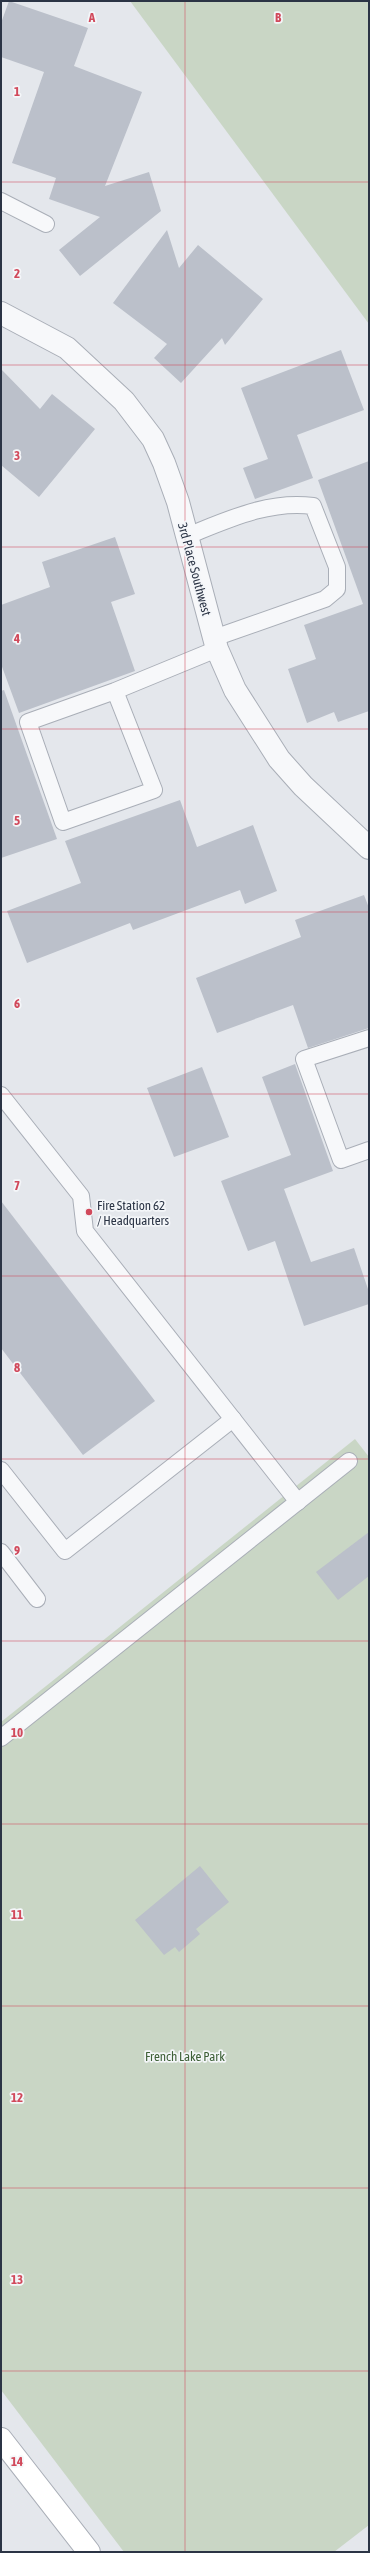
<svg xmlns="http://www.w3.org/2000/svg" width="370" height="2553" font-family="'Asap Condensed',sans-serif">
	<style>
		.green { fill: #c9d6c5 }
		.building { fill: #bbc0ca }
		.lines { fill: none; stroke-linecap: round; stroke-linejoin: round }
		.lane-casing { stroke: #a9aeb7; stroke-width: 18 }
		.street-casing { stroke: #a9aeb7; stroke-width: 24 }
		.secondary-casing { stroke: #a9aeb7; stroke-width: 24 }
		.lane { stroke: #f7f8fa; stroke-width: 16 }
		.street { stroke: #f7f8fa; stroke-width: 22 }
		.secondary { stroke: #fff; stroke-width: 22 }
		.grid { fill: none; stroke: #d1495b; stroke-width: 1; stroke-opacity: 0.55 }
		.poi-dot { fill: #d1495b; stroke: #f4f6f9; stroke-width: 1.5 }
		.labels { text-anchor: middle; stroke-width: 3.5; stroke-linejoin: round; paint-order: stroke }
		.street-label { font-size: 13px; fill: #2b3445; stroke: #f4f6f9 }
		.poi-label { font-size: 13px; fill: #2b3445; stroke: #f4f6f9; text-anchor: start }
		.park-label { font-size: 13px; fill: #3f6138; stroke: #f4f6f9 }
		.grid-label { font-size: 13px; text-anchor: middle; font-weight: bold; fill: #d1495b; stroke: #f4f6f9; stroke-width: 3.5; stroke-linejoin: round; paint-order: stroke }
	</style>
	<rect width="100%" height="100%" fill="#e4e7ec"/>
	<g class="green">
		<path d="M130,1H369V324Z"/>
		<path d="M355,1439L369,1457V2525L334,2552H124L1,2390V1722Z"/>
	</g>
	<g class="building">
		<path d="M9,1L88,28L74,66L142,92L105,186L149,172L161,211L80,276L59,250L100,217L49,199L56,178L12,163L44,72L1,57V23Z"/>
		<path d="M167,230L179,268L198,245L263,299L225,345L222,338L181,383L154,358L167,344L113,303Z"/>
		<path d="M341,350L364,410L297,435L313,478L255,499L243,468L268,459L241,388Z"/>
		<path d="M1,369L40,409L52,394L95,429L39,497L1,465Z"/>
		<path d="M369,461V711L338,722L334,712L307,723L288,669L316,659L304,625L363,604L318,480Z"/>
		<path d="M115,537L135,594L111,602L135,671L19,713L1,664V605L50,587L42,562Z"/>
		<path d="M4,690L57,839L1,858V691Z"/>
		<path d="M180,800L197,847L253,825L277,891L245,904L240,890L133,930L130,923L27,963L7,911L81,883L65,841Z"/>
		<path d="M364,895L369,908V1028L308,1048L293,1005L217,1033L196,978L301,937L295,920Z"/>
		<path d="M295,1064L333,1171L284,1189L311,1262L354,1248L369,1292V1304L304,1326L275,1241L248,1251L221,1181L291,1155L262,1077Z"/>
		<path d="M202,1067L229,1137L174,1157L147,1088Z"/>
		<path d="M1,1201L155,1401L83,1455L1,1348Z"/>
		<path d="M369,1532V1576L338,1600L316,1572Z"/>
		<path d="M200,1866L229,1902L196,1929L200,1934L179,1952L175,1947L164,1955L135,1920Z"/>
	</g>
	<g class="lines">
		<g class="lane-casing">
			<g id="lane">
				<path d="M1,201L46,224"/>
				<path d="M187,536C227,520 269,500 313,506L337,567V589L325,599L214,638"/>
				<path d="M115,691L28,722L63,822L154,790L115,691L217,649"/>
				<path d="M369,1038L304,1059L341,1160L369,1150"/>
				<path d="M1,1095L81,1196L85,1231L298,1502"/>
				<path d="M1,1470L65,1551L233,1419"/>
				<path d="M1,1552L37,1599"/>
				<path d="M1,1738L349,1461"/>
			</g>
		</g>
		<g class="street-casing">
			<path id="street" d="M1,313L67,348L124,401L153,439L164,463L178,502L217,649L235,690L279,759L303,786L369,848"/>
		</g>
		<g class="secondary-casing">
			<path id="secondary" d="M1,2439L89,2552"/>
		</g>
		<use href="#lane" class="lane"/>
		<use href="#street" class="street"/>
		<use href="#secondary" class="secondary"/>
	</g>
	<path class="grid" d="M185,1V2552M1,182H369M1,365H369M1,547H369M1,729H369M1,912H369M1,1094H369M1,1276H369M1,1459H369M1,1641H369M1,1824H369M1,2006H369M1,2188H369M1,2371H369"/>
	<circle class="poi-dot" cx="89" cy="1212" r="4"/>
	<g class="labels">
		<g class="street-label">
			<text transform="translate(195 569) rotate(75)" y="5">3rd Place Southwest</text>
		</g>
		<g class="poi-label">
			<text x="97" y="1210">Fire Station 62<tspan x="97" dy="15">/ Headquarters</tspan></text>
		</g>
		<g class="park-label">
			<text x="185" y="2061">French Lake Park</text>
		</g>
	</g>
	<g class="grid-label">
		<text x="92" y="22">A</text>
		<text x="278" y="22">B</text>
		<text x="17" y="96">1</text>
		<text x="17" y="278">2</text>
		<text x="17" y="460">3</text>
		<text x="17" y="643">4</text>
		<text x="17" y="825">5</text>
		<text x="17" y="1008">6</text>
		<text x="17" y="1190">7</text>
		<text x="17" y="1372">8</text>
		<text x="17" y="1555">9</text>
		<text x="17" y="1737">10</text>
		<text x="17" y="1919">11</text>
		<text x="17" y="2102">12</text>
		<text x="17" y="2284">13</text>
		<text x="17" y="2466">14</text>
	</g>
	<rect width="370" height="2553" fill="none" stroke="#2b3445" stroke-width="4"/>
</svg>
